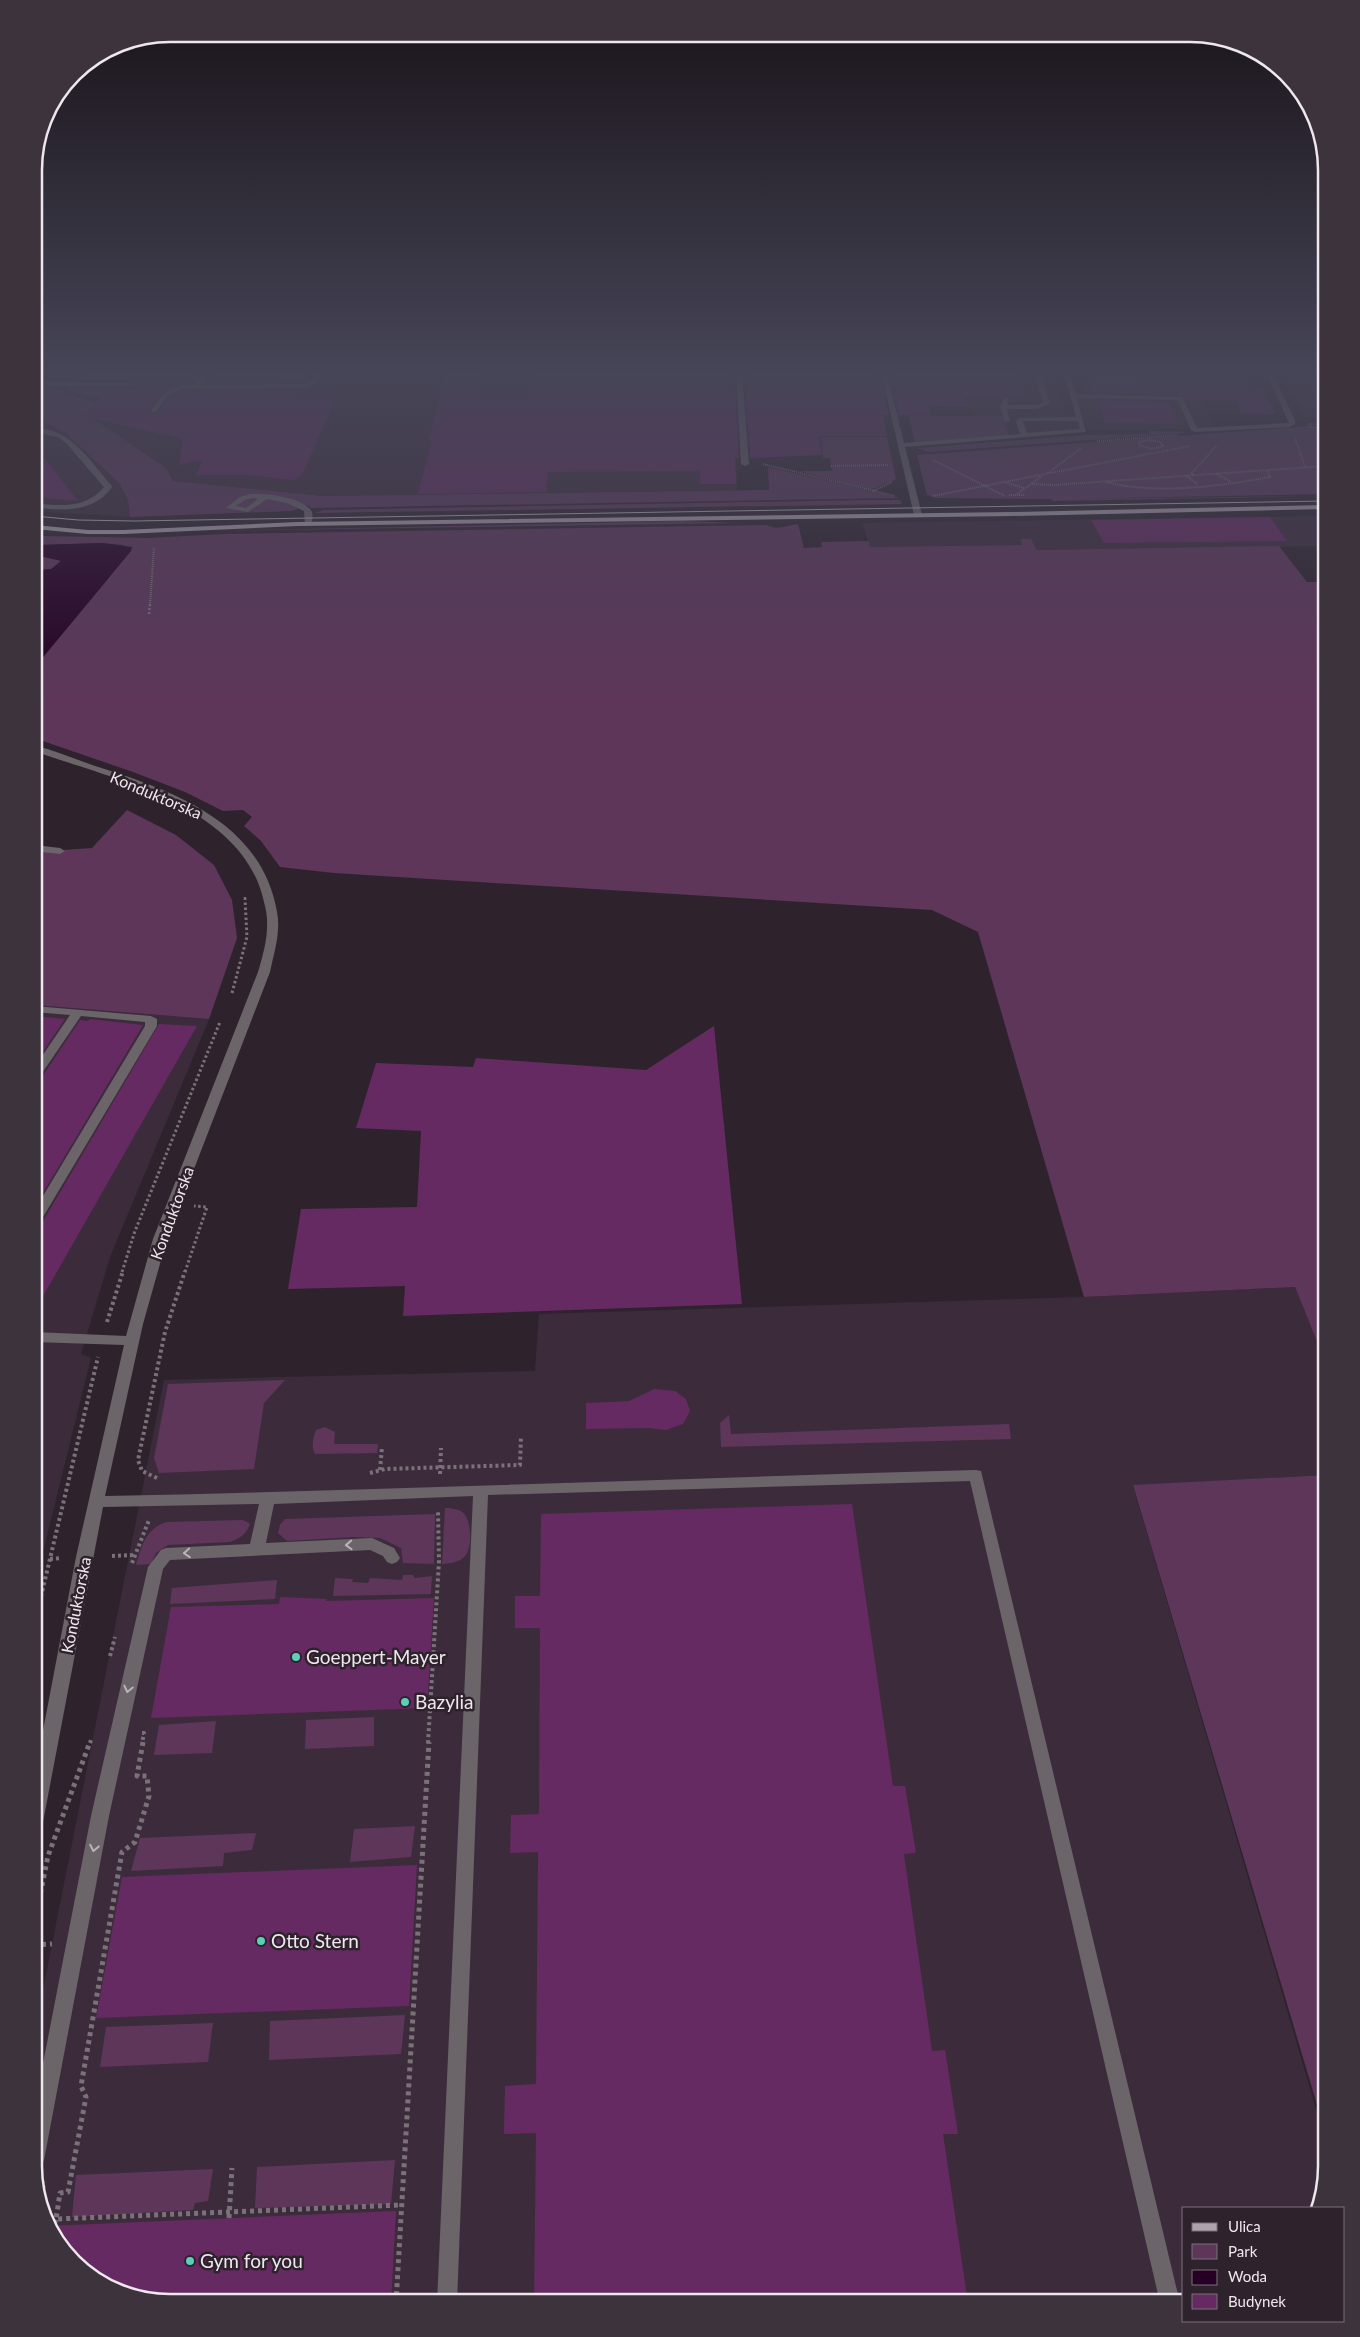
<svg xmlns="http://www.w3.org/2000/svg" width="1360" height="2337" font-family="Lato,sans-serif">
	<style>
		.built { fill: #3c2c3b }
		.green { fill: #5d365a }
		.water { fill: #260024 }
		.building { fill: #652a61 }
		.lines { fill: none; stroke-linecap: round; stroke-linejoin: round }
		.path-far4 { stroke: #7a7179; stroke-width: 2; stroke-dasharray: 1 1; stroke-linecap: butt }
		.path-far3 { stroke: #7a7179; stroke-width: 2.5; stroke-dasharray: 2 2; stroke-linecap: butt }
		.path-far2 { stroke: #7a7179; stroke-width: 3; stroke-dasharray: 2.5 2.5; stroke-linecap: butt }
		.path-far1 { stroke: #7a7179; stroke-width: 4; stroke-dasharray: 3 3; stroke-linecap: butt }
		.path { stroke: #7a7179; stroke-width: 5; stroke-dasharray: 4 4; stroke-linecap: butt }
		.minor { fill: #6b656a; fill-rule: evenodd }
		.major { fill: #aea2ad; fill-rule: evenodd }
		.tram { stroke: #c0b7bf; stroke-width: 1 }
		.oneway { stroke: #bab3b9 }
		.poi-dot { fill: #5cceba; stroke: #2e232d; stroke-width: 2 }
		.labels { text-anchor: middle; stroke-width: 5; stroke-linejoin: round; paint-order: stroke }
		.street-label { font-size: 16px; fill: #efe7ee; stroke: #2e232d }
		.near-poi-label { font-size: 19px; fill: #efe7ee; stroke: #2e232d; text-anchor: start }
		.rim { fill: none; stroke: #efe7ee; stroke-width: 2.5 }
	</style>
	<rect width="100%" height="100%" fill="#2e232d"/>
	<g class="built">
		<path d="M147,372H204L202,375H285L288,372H734L737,490L323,496L173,481L166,468L90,416L121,410Z"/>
		<path d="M961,372H1054L1065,415H1076L1081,430L1009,436L1003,416H973Z"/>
		<path d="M1079,372H1190L1215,429L1087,430L1076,395L1086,394Z"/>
		<path d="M1282,372H1326V417L1305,418Z"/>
		<path d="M36,418L66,433L119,483L128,500L130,517L34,511V419Z"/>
		<path d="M1326,516V546L1037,550L1031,539L1020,540L1022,545L870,547L862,523Z"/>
		<path d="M34,1005L209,1019L110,1257L81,1354L91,1358L34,1588Z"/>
		<path d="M1295,1287L1326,1364V1475L1133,1486L1326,2143V2167L1314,2208H1184V2303H161L94,2280L48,2227L34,2167V2035L164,1380L535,1371L539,1314L1084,1297Z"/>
	</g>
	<g class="green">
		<path d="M1087,372L1133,374L1140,388L1169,389L1171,394H1095Z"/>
		<path d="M34,382L115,409L91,417L166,468L173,481L323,496L769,490L768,467L900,498L311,508L307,505L296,507L298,509L291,511L130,517L128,500L119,483L66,433L34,417Z"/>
		<path d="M909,416H1003L1009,436L915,443Z"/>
		<path d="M1326,425V494L1064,499L1326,496L1052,501L1051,499L936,498L927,495L917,455Z"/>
		<path d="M1149,431L1195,432L928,452L917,448L1087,435L1150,434Z"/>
		<path d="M821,437H887L896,479L871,490L799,471H832L830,458H823Z"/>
		<path d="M864,500H900L902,504L315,513L323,510Z"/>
		<path d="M682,521L741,523L209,531Z"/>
		<path d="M798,524L804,548L822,547L821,542L869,541L870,547L1022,545L1020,539H1031L1037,550L1279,546L1307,582H1326V1364L1295,1287L1084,1297L978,932L932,910L334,873L280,867L261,841L244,826L252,817L243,810L223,811L185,792L133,772L34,738V668L108,579L124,545L102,543L42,545L41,536L148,538L226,534L767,525C777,531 788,525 798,524Z"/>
		<path d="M44,557L61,560C56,571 45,571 34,570V559Z"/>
		<path d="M127,810L176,835L214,865L232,900L237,938L209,1019L34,1005V852L92,848Z"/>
		<path d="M285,1380L264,1403L254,1469L159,1473L154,1458L168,1384Z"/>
		<path d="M729,1415L731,1434L1009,1424L1011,1439L721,1447L720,1423Z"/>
		<path d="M325,1427L335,1432L334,1444H378L377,1453L315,1454C311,1448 313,1437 316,1430Z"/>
		<path d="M1326,1475V2135L1133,1485Z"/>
		<path d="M445,1508C450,1508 457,1509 461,1511C472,1518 473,1547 465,1556C459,1563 451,1563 442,1564Z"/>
		<path d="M435,1514L434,1564L403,1563L401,1548L380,1538L354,1537L287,1541L278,1533L280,1525L285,1519Z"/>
		<path d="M243,1520L250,1524C246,1534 240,1539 230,1542L168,1545L156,1553L151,1564L136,1565C142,1545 146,1528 167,1522Z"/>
		<path d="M403,1575H413L415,1578L432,1576L431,1594L333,1596L335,1578L353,1579L352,1582L368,1583L370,1578L402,1580Z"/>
		<path d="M277,1580L275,1599L170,1604L172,1588Z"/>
		<path d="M374,1717V1746L305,1749L306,1720Z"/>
		<path d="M216,1721L212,1753L154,1755L159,1725Z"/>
		<path d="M415,1826L411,1857L350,1862L354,1829Z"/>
		<path d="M256,1833L252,1850L224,1853L223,1866L131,1871L140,1838Z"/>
		<path d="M405,2015L401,2054L269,2060L270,2021Z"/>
		<path d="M213,2023L208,2062L100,2067L106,2027Z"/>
		<path d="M395,2160L391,2204L255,2208L257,2167Z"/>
		<path d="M213,2169L208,2201L195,2203L193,2210L72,2217L76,2175Z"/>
	</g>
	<path class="water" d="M102,543L132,547L131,551L34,668V570L51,569L61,561L44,557L34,559V545Z"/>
	<g class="building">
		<path d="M82,372H201L193,383L173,386L163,393L149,410L152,414L158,413L169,396L181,391L300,390L297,397H336L303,473L295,480L247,475H196L203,460L179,465L183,439L83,416L100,398L67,391L69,388H130L135,383L130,380H76Z"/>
		<path d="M211,372H310L304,382L204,383Z"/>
		<path d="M446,372H484L477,396H526L532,372H734L739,458H735L736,484H700V471L548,472L546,492L418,494L432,441H429Z"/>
		<path d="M744,372H879L889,415H883L887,436H819L822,455L750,458Z"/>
		<path d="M889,372H1020L1027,397L1004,395L1002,397H966L969,407L929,406L932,416L899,415Z"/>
		<path d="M1137,372L1248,376L1254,388H1263L1276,414L1241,413L1237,401L1185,400L1182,395L1146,394Z"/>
		<path d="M1097,400L1169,402L1178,424L1105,423Z"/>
		<path d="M34,445L78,501L34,497Z"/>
		<path d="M1270,517L1287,541L1104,543L1091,520Z"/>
		<path d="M34,1016L65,1019L34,1065Z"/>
		<path d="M90,1019L143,1025L34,1208V1082L40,1080L80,1020L88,1021Z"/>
		<path d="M159,1024L197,1026L34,1312V1263L42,1248L34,1247V1228L42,1223Z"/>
		<path d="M714,1026L742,1304L403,1316L405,1286L288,1289L301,1209L417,1207L421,1131L356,1128L376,1063L473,1067L476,1058L646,1070Z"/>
		<path d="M654,1389L675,1391L686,1399L690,1411L683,1424L666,1430L648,1428L586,1429V1403L629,1401Z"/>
		<path d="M852,1504L893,1786H905L916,1853L904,1854L932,2051L945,2050L958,2134H943L968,2303H534L536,2133L504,2134L505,2086L536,2084L538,1852L510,1853L511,1815L539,1814L540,1628H515V1596H540L541,1514Z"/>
		<path d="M280,1597L327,1599L326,1601L434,1598L427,1708L151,1718L171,1607L279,1604Z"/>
		<path d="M417,1865L409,2006L96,2018L122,1877Z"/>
		<path d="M396,2211L391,2303H161L94,2280L47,2226Z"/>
	</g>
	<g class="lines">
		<g class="path-far4">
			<path d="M1309,424L1326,423"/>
			<path d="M1307,426L1326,430"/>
			<path d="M1295,438L1305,467"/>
			<path d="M1149,440L1160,442L1163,446L1151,449L1139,445V442Z"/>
			<path d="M1097,441L1178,435"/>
			<path d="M933,460L1005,496"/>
			<path d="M763,464L895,496"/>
			<path d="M831,466L888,465"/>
			<path d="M1048,473L1081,448"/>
			<path d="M1217,474L1231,482"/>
			<path d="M1193,475L1192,473L1217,445"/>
			<path d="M1187,476L1198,485"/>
			<path d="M1004,482L1190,446"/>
			<path d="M1107,482C1154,495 1222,486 1270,477L1267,470"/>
			<path d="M1032,484L1053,485L1326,466"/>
			<path d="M873,491L892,482"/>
			<path d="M1017,494L1042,476"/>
			<path d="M1009,495H1025"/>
			<path d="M933,496L1004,482L1024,488"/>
			<path d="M150,605L154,547"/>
		</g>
		<g class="path-far3">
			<path d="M149,614L150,604"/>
			<path d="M245,897V900"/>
		</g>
		<g class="path-far2">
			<path d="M232,993L247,937L245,899"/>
			<path d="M122,1272L135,1231L220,1022"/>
			<path d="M185,1272L207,1207L194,1206"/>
		</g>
		<g class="path-far1">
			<path d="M107,1322L123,1271"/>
			<path d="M380,1470L382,1447"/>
			<path d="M370,1473L385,1469L520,1465L521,1436"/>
			<path d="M440,1474L441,1448"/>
			<path d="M157,1478L142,1471L138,1460L165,1332L185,1271"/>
			<path d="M112,1556L134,1555"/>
			<path d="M50,1559L61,1558"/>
			<path d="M132,1563L149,1520"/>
			<path d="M34,1626L98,1357"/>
			<path d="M110,1656L115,1637"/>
			<path d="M142,1733H144L142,1743"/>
			<path d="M90,1743L91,1740"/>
			<path d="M428,1743L439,1561L438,1512"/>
		</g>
		<g class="path">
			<path d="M143,1742L137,1776H147L149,1796L135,1842L122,1852L81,2086L86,2097L68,2192L60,2193L56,2219L401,2205"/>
			<path d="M34,1925L48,1856L90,1742"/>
			<path d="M34,1945L52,1944"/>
			<path d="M41,2197L44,2181"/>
			<path d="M229,2218L232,2168"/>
			<path d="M52,2231L56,2219"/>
			<path d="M396,2303L429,1742"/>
		</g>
		<g class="minor">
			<path d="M203,372H209L201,385L305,384L311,381L316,372H322L316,383L306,388L181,389L168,395L156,412H152L151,411C164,392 170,385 194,385Z"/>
			<path d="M736,372H742L749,464L745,466L741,464Z"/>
			<path d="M881,372H887L904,443L1020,434L1016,421L1019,418L1076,417L1063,372H1069L1076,394L1182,397L1197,428L1289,423L1266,372H1272L1295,420V424L1289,427L1195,432L1191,430L1178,400L1077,398L1086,432L905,447L922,515L918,517L914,515ZM1023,421H1078L1080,429L1027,433Z"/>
			<path d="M1035,372H1041L1050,404L1037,409H1007L1010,421L1005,422L1000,407L1004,397L1009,398L1007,405H1037L1043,403Z"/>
			<path d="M34,378L51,382H130L133,384L130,386H51L34,382Z"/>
			<path d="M34,428C71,428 89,460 111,485L112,487C94,513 61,511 34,507V503C59,506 86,509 104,487L67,444L58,437L34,432Z"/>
			<path d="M250,494C265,493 299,497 310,509C314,513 312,519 312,524L305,526L304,511L287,503L267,499L248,512L226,508L240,497ZM254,498L258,499L246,508L236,506L245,500Z"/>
			<path d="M34,745C55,751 75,759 95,766C172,790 262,822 277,912C281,932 274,953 270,972L167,1239L143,1324L105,1496C395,1490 686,1478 976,1470L981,1471L1180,2303H1160L970,1481L488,1495L457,2303H437L473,1496L274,1504L266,1543L372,1538L394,1548L400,1558L397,1562L392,1564L387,1562L383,1556L370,1550L170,1560L163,1569L109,1816L44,2160L41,2167L34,2170V2110L91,1816L148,1567L161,1550L166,1548L250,1544L259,1504L103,1507L43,1822L40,1827L34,1829V1778L76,1557L124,1345L34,1342V1332L126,1336L153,1239L258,972C263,955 268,938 267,920C267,911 264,903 262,894C236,804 112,779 34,751Z"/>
			<path d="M34,845L60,848L65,851L60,854L34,851Z"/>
			<path d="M34,1006L151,1016L157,1019V1026L40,1222L34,1226V1211L145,1026V1022L81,1016L38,1079L34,1080V1068L70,1015L34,1012Z"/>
		</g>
		<path class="major" d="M1326,505V509L1011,516L297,526L123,534H88L34,529V525L88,530H123L297,522L1011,512Z"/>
		<path class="tram" d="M34,516L78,520L134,521L1326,501"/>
	</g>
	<defs><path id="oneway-chevron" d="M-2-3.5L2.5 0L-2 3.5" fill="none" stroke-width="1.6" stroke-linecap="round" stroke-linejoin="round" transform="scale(1.25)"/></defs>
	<g class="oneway">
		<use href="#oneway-chevron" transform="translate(349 1545) rotate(178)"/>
		<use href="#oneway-chevron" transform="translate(187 1553) rotate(176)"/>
		<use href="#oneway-chevron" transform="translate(128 1689) rotate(103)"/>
		<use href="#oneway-chevron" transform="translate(94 1848) rotate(101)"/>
	</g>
	<linearGradient id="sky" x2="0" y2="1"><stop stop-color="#191319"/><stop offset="0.53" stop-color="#464557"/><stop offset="1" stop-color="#464557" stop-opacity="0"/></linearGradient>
	<rect width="1360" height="699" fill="url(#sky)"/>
	<g class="poi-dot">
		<circle cx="296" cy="1657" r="5"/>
		<circle cx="405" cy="1702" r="5"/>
		<circle cx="261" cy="1941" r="5"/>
		<circle cx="190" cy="2261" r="5"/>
	</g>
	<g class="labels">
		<g class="street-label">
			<text transform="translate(156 795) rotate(23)" y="6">Konduktorska</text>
			<text transform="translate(172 1213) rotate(-70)" y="6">Konduktorska</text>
			<text transform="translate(76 1605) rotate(-79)" y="6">Konduktorska</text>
		</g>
		<g class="near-poi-label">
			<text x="306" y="1664">Goeppert-Mayer</text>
			<text x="415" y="1709">Bazylia</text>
			<text x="271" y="1948">Otto Stern</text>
			<text x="200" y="2268">Gym for you</text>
		</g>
	</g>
	<path d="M0 0H1360V2337H0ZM170 42H1190A128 128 0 0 1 1318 170V2166A128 128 0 0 1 1190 2294H170A128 128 0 0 1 42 2166V170A128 128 0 0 1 170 42Z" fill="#3d333c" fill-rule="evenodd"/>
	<path class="rim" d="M170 42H1190A128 128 0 0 1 1318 170V2166A128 128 0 0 1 1190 2294H170A128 128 0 0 1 42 2166V170A128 128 0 0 1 170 42Z"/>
	<rect x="1182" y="2207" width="162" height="115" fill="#2e232d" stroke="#7b717a"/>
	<rect x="1192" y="2223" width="25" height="8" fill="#aea2ad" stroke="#7b717a"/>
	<text x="1228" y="2232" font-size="15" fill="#efe7ee">Ulica</text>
	<rect x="1192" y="2244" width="25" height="15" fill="#5d365a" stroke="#7b717a"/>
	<text x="1228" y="2257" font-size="15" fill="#efe7ee">Park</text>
	<rect x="1192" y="2270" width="25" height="15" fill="#260024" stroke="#7b717a"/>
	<text x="1228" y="2282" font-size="15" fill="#efe7ee">Woda</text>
	<rect x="1192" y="2294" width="25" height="15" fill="#652a61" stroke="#7b717a"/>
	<text x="1228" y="2307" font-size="15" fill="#efe7ee">Budynek</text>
</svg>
